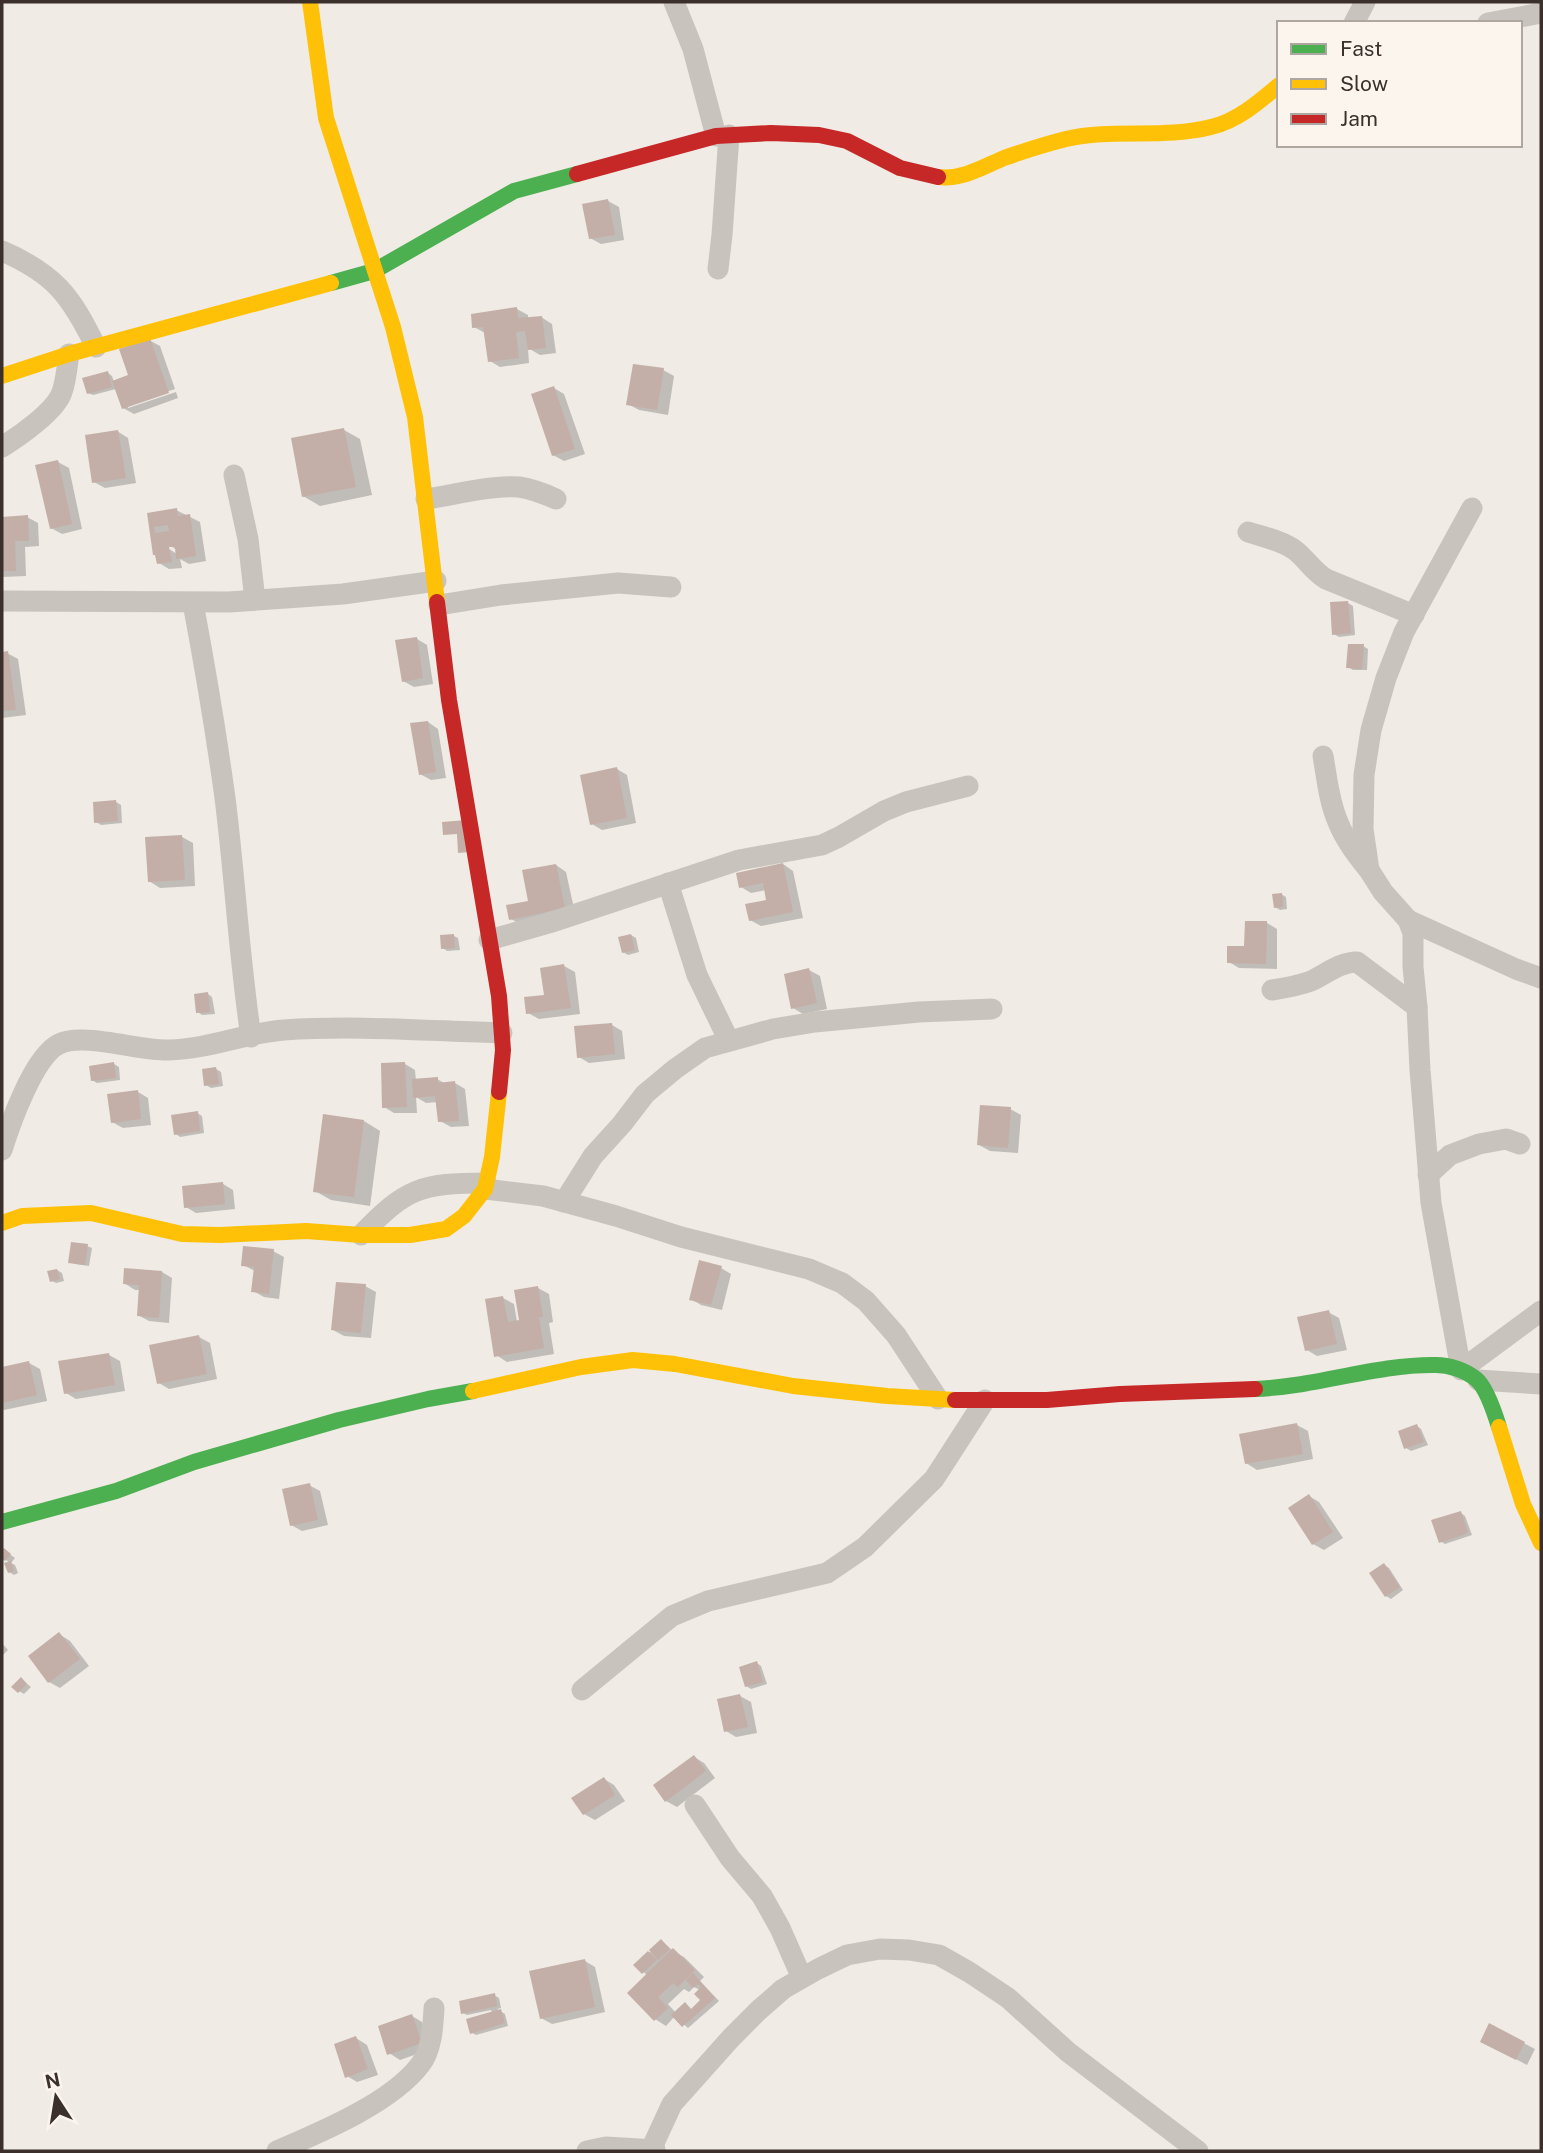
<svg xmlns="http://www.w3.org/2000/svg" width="1543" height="2153" font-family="'Public Sans',sans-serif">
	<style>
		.shadow { fill: #0003; fill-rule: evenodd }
		.building { fill: #c3afa7; fill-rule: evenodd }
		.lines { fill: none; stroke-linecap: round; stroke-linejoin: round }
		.street { stroke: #c9c3be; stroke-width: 21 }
		.fast { stroke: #4caf50; stroke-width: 16 }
		.slow { stroke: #ffc107; stroke-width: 16 }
		.jam { stroke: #c62828; stroke-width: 16 }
	</style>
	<rect width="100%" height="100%" fill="#f0ebe5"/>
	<g class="shadow">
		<path d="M608,201L619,207L624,240L601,244L590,238Z"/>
		<path d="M517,309L528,315V319L541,317L552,324L556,353L540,355L528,348L529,363L500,367L490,361L485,333L474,327Z"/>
		<path d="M149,340L160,346L175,389L128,405V408L176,392L178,398L134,414L123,408L116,389L93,395L88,393L108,373L112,376L114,382L131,376Z"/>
		<path d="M663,370L674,376L668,415L639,410L628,404Z"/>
		<path d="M554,388L564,394L585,454L564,461L553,455Z"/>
		<path d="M344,430L360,439L372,495L320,506L303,496Z"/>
		<path d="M117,431L128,438L136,483L105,488L94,482Z"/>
		<path d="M58,462L69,468L82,529L62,534L51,528Z"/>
		<path d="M176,510L200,522L206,561L189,564L180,559L182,568L169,569L159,563L149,514ZM163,541L177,550V554L161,544Z"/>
		<path d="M27,517L38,523L39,546L25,547L26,576L2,577V518Z"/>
		<path d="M1348,603L1353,606L1355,635L1339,637L1334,634Z"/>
		<path d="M417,639L427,645L433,684L414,687L403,681Z"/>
		<path d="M1363,646L1368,649L1367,670H1353L1348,667Z"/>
		<path d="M7,653L18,659L26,715L2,718V654Z"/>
		<path d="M428,722L438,729L446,778L431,780L420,774Z"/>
		<path d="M617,769L627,775L636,823L602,830L592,824Z"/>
		<path d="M116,802L121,805L122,823L101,825L96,822Z"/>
		<path d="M182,837L193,843L195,886L160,888L149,881Z"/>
		<path d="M783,864L793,871L803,918L761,926L750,920L768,901L766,890L751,893L741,887Z"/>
		<path d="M556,865L566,872L575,913L522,925L511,919L531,902Z"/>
		<path d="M1281,894L1286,897L1287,909L1280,910L1275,907Z"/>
		<path d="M1267,923L1277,929V969L1239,968L1229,962L1246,948Z"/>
		<path d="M631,935L636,938L639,952L628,955L623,952Z"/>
		<path d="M454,936L458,938L460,950L447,951L443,948Z"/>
		<path d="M564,966L575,972L580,1014L539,1019L528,1013L546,996Z"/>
		<path d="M809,970L820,976L827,1009L803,1014L793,1008Z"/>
		<path d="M208,994L212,997L215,1014L202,1015L198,1012Z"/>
		<path d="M612,1025L622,1031L625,1059L589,1063L579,1057Z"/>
		<path d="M114,1064L119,1067L120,1080L97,1083L92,1080Z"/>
		<path d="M405,1064L415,1070L416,1081L437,1079L446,1084L455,1083L465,1089L469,1126L451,1127L440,1121L438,1102L426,1103L416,1097L417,1113H394L384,1107Z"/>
		<path d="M216,1069L221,1072L223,1086L211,1088L206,1085Z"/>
		<path d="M138,1092L148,1098L151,1125L123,1128L112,1122Z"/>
		<path d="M1010,1109L1021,1115L1018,1153L990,1151L979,1145Z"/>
		<path d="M197,1113L202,1116L204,1133L180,1137L176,1134Z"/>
		<path d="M364,1121L380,1131L370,1206L331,1200L315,1191Z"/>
		<path d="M223,1184L233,1190L235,1209L196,1213L186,1207Z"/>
		<path d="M87,1246L92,1248L89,1266L75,1264L70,1262Z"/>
		<path d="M273,1251L284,1257L279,1299L264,1297L253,1291L255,1271L243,1265Z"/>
		<path d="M721,1268L731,1274L722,1310L701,1305L691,1299Z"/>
		<path d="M57,1270L62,1273L64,1281L56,1283L52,1281Z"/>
		<path d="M162,1272L172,1278L169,1323L149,1321L138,1315L140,1290H135L124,1283Z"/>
		<path d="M365,1286L376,1292L371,1338L344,1336L333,1330Z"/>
		<path d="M538,1288L549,1294L553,1322L549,1323L554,1354L507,1362L496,1355L503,1298L514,1304L517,1322H521Z"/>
		<path d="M1328,1312L1339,1318L1347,1350L1317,1356L1307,1350Z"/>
		<path d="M199,1337L210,1343L217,1379L169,1389L159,1383Z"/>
		<path d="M109,1355L120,1361L125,1391L76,1399L66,1393Z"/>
		<path d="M29,1363L40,1369L47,1401L4,1410L2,1409V1369Z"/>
		<path d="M1297,1425L1308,1431L1313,1459L1257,1470L1246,1463Z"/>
		<path d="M1417,1426L1421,1429L1428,1445L1411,1451L1406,1448Z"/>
		<path d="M309,1485L320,1491L328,1525L302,1531L291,1525Z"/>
		<path d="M1309,1496L1319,1502L1343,1538L1324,1550L1313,1544Z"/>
		<path d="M1461,1513L1465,1516L1472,1535L1445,1544L1440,1541Z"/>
		<path d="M4,1550L15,1558L11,1563L15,1565L18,1573L14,1575L9,1572L10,1563L2,1557Z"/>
		<path d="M1384,1565L1389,1568L1403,1590L1391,1599L1386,1596Z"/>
		<path d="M59,1634L70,1641L89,1666L60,1688L49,1682Z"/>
		<path d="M2,1643L8,1650L2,1656Z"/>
		<path d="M757,1663L761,1666L767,1684L751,1689L746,1686Z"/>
		<path d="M21,1679L31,1687L24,1694L19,1691Z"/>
		<path d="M740,1696L751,1702L757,1733L736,1737L726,1731Z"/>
		<path d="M694,1757L704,1763L715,1778L677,1807L666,1801Z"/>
		<path d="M604,1779L614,1785L625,1801L595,1820L584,1814Z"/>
		<path d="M662,1941L673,1951L684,1957L704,1977L700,1981L719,2001L688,2028L675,2016L666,2026L655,2019L648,1976L636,1965ZM694,1987L700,1990L703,2000L692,2010L685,2004L676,2013L668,2004L684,1989L689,1992Z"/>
		<path d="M585,1961L595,1967L605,2012L552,2024L541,2018Z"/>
		<path d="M494,1995L499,1998L501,2008L497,2009L505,2014L508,2026L476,2035L471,2032L492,2013L491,2010L467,2015L463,2013Z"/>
		<path d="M412,2016L422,2022L431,2049L400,2060L389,2053Z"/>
		<path d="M1490,2025L1535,2049L1527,2065L1493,2047Z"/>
		<path d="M356,2038L367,2045L378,2075L357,2082L347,2076Z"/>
	</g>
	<g class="building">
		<path d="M608,199L615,235L589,239L582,204Z"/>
		<path d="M517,307L518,318L542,316L546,348L528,350L525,331L516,332L519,358L488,362L483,327L472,328L471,314Z"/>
		<path d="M150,338L169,393L122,409L112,381L128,375L119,349Z"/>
		<path d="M633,364L664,368L657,410L626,405Z"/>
		<path d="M108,371L112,387L87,394L82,378Z"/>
		<path d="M554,386L575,449L552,456L531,394Z"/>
		<path d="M344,428L356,487L302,497L291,438Z"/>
		<path d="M118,430L126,478L92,483L85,435Z"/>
		<path d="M58,460L72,524L50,529L35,465Z"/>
		<path d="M177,508L178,516L190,514L196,556L176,559L175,547H169L172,562L157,564L155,555H153L147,513ZM168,525L169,531L155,533L154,527Z"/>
		<path d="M28,515L29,541H15L16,571H2V517Z"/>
		<path d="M1348,601L1351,633L1332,635L1330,602Z"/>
		<path d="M417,637L423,678L402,682L395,640Z"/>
		<path d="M1348,644H1364L1362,669L1346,668Z"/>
		<path d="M8,651L16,710L2,711V652Z"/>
		<path d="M428,721L436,772L419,775L410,723Z"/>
		<path d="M617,767L627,818L590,825L580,775Z"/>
		<path d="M116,800L118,821L94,823L93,802Z"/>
		<path d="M467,820L470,852L458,853L457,834L443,835L442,822Z"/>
		<path d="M182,835L185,880L148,882L145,837Z"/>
		<path d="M783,863L793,912L749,921L745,904L766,900L763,883L739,888L736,873Z"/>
		<path d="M556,864L565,908L509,920L506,905L528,901L522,870Z"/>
		<path d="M1282,893L1283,907L1274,908L1272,894Z"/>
		<path d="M1245,921H1267L1266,964L1227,963V946H1244Z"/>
		<path d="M454,934L455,948L441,949L440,935Z"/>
		<path d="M631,934L635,950L622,953L618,937Z"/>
		<path d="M564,964L571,1008L526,1014L524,997L544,995L540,968Z"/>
		<path d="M809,968L817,1003L791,1009L784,974Z"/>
		<path d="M208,992L210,1012L196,1013L194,994Z"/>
		<path d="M612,1023L615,1054L577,1058L574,1026Z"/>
		<path d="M114,1062L116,1078L91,1081L89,1066Z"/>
		<path d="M405,1062L407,1107L382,1108L381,1063Z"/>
		<path d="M216,1067L219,1084L204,1086L202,1069Z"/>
		<path d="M438,1077V1083L455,1081L459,1121L438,1122L435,1096L413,1098L412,1079Z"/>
		<path d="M138,1090L141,1119L111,1123L107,1094Z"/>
		<path d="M980,1105L1011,1107L1008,1148L977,1145Z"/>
		<path d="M198,1111L200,1131L174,1135L171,1115Z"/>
		<path d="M323,1114L364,1120L354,1197L313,1192Z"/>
		<path d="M223,1182L225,1204L184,1208L182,1186Z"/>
		<path d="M71,1242L88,1244L85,1265L68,1263Z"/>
		<path d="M243,1246L274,1249L269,1294L251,1292L254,1267L241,1266Z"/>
		<path d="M699,1260L722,1266L711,1305L689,1300Z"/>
		<path d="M124,1268L162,1271L159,1318L137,1316L139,1285L123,1284Z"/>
		<path d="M57,1269L60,1279L50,1282L47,1271Z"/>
		<path d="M336,1282L366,1284L361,1333L331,1330Z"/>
		<path d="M538,1286L543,1317H539L544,1348L494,1357L485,1299L503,1296L508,1322L519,1320L514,1290Z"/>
		<path d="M1329,1310L1337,1344L1305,1351L1297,1317Z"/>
		<path d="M199,1335L207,1374L157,1384L149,1345Z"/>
		<path d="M109,1353L115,1385L64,1394L58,1361Z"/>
		<path d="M29,1361L37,1395L2,1403V1367Z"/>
		<path d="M1297,1423L1303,1454L1245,1464L1239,1434Z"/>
		<path d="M1417,1424L1424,1442L1404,1449L1398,1431Z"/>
		<path d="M310,1483L318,1520L290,1526L282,1489Z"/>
		<path d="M1309,1494L1333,1532L1312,1545L1288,1508Z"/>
		<path d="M1461,1511L1468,1533L1439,1543L1431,1520Z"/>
		<path d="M4,1548L11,1554L5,1561L2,1559V1550Z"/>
		<path d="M11,1561L14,1571L8,1573L4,1563Z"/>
		<path d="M1384,1563L1400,1587L1385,1597L1369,1573Z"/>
		<path d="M59,1632L80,1659L48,1683L28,1656Z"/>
		<path d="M757,1661L763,1682L745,1687L739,1667Z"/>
		<path d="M21,1677L27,1684L18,1693L11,1687Z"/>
		<path d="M740,1694L748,1727L724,1732L717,1699Z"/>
		<path d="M694,1755L706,1771L665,1802L653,1785Z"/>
		<path d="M604,1777L615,1795L583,1815L571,1798Z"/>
		<path d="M661,1939L670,1949L658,1960L649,1950Z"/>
		<path d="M673,1948L695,1970L678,1987L673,1983L658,1997L668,2008L654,2021L627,1993Z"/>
		<path d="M648,1951L657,1960L642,1974L633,1965Z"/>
		<path d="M585,1959L595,2007L540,2019L529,1971Z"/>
		<path d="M693,1973L715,1998L682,2027L671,2015L685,2002L691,2009L700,2000L694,1994L701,1987L698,1984L693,1988L686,1980Z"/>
		<path d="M495,1993L497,2006L461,2014L459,2001Z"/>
		<path d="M501,2009L505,2023L470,2034L466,2019Z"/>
		<path d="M412,2014L422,2043L387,2055L378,2026Z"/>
		<path d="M1489,2023L1525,2042L1516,2060L1480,2042Z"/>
		<path d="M356,2036L368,2069L345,2078L334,2044Z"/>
	</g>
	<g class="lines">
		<g class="street">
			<path d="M674,2L693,49L716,136"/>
			<path d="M1354,23L1365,2"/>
			<path d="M1488,23L1541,13"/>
			<path d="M2,251C55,274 71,296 96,347"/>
			<path d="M718,269L722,235L729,135"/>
			<path d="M2,447C18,437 56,411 62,392C66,381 67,367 69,354"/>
			<path d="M234,475L248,539L255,600"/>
			<path d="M426,499C455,495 489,485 519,487C532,489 545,494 556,499"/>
			<path d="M1472,508L1404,632L1386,678L1371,730L1364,775L1363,829L1369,870L1383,892L1408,920L1413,933V967L1417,1007L1420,1070L1431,1203L1461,1370L1541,1311"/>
			<path d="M1248,532C1264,537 1283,541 1296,551C1308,561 1313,571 1326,579L1414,615"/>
			<path d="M2,601L229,602L343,594L436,581"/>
			<path d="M193,603C205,667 216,732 225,798C235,877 239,957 251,1037"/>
			<path d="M439,605L501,595L618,583L671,587"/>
			<path d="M1323,756C1327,778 1329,802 1338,822C1345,840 1357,855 1368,869"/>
			<path d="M668,883L697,975L729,1041"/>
			<path d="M1408,920L1516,969L1541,978"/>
			<path d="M489,940L549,923L739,860L822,845L839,837L884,811L906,802L968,786"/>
			<path d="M1272,990C1285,988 1298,986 1311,981C1326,974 1340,962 1357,962L1417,1007"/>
			<path d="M2,1150C10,1124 34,1056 59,1044C83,1032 139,1051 169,1050C209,1049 245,1033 284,1030C356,1025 430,1031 502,1033"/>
			<path d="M1428,1175L1450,1155L1479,1144L1506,1139L1520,1144"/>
			<path d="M485,1189L543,1196L616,1216L681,1237L809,1269L842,1283L866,1301L896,1335L938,1399"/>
			<path d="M564,1202L593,1156L622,1124L645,1094L675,1069L705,1048L773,1029L815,1022L919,1012L992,1009"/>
			<path d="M361,1235C406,1188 421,1183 486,1183"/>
			<path d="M1478,1380L1541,1384"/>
			<path d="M582,1690L672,1616L708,1601L827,1573L865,1547L934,1479L985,1400"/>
			<path d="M695,1805L730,1858L762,1896L780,1928L802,1978"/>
			<path d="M277,2151C321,2132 391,2103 420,2065C432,2050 433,2026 434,2008"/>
			<path d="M587,2151L606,2147L655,2150"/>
			<path d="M655,2151L654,2143L672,2104L731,2038L759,2010L783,1989L818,1969L847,1955L880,1949L909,1950L939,1955L969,1972L1008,1998L1068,2052L1198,2151"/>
		</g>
		<g class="fast">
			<path d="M331,283L374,271L514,191L577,174"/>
			<path d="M1255,1389C1315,1387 1376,1364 1436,1365C1449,1365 1465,1370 1476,1379C1486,1387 1495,1414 1499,1427"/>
			<path d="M2,1522L116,1491L194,1462L339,1420L428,1399L473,1391"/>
		</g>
		<g class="slow">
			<path d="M310,2L326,118L393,327L415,417L437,602"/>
			<path d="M938,177C962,180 983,167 1004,158C1024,151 1046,144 1066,139C1113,128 1164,139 1211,127C1237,121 1259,102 1279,85"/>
			<path d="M2,376L69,354L331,283"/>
			<path d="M2,1223L22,1216L91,1213L182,1234L220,1235L306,1231L361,1235H410L446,1229L464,1216L485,1189L492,1157L499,1092"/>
			<path d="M473,1391L581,1367L633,1360L675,1364L793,1386L887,1396L955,1400"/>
			<path d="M1499,1427L1523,1504L1541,1543"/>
		</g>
		<g class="jam">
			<path d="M577,174L716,136L771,133L819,135L847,141L900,168L938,177"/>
			<path d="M437,602L449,700L499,996L503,1050L499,1092"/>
			<path d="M955,1400H1047L1120,1394L1255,1389"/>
		</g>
	</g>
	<rect width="1543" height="2153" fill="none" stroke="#3b302b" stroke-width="7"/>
	<rect x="1277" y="21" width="245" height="126" fill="#fbf5ee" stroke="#aea6a0" stroke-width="2"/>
	<rect x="1291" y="44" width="35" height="10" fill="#4caf50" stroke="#aea6a0" stroke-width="2"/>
	<text x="1340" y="56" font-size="21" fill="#3b302b">Fast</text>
	<rect x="1291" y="79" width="35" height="10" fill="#ffc107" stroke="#aea6a0" stroke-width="2"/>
	<text x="1340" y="91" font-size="21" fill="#3b302b">Slow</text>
	<rect x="1291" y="114" width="35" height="10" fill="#c62828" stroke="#aea6a0" stroke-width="2"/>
	<text x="1340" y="126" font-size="21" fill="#3b302b">Jam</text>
	<g transform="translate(56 2097) rotate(348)" stroke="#fbf5ee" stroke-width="5" paint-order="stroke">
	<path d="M0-5L12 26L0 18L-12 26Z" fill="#3b302b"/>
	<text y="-10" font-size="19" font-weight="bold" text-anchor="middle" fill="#3b302b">N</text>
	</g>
</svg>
